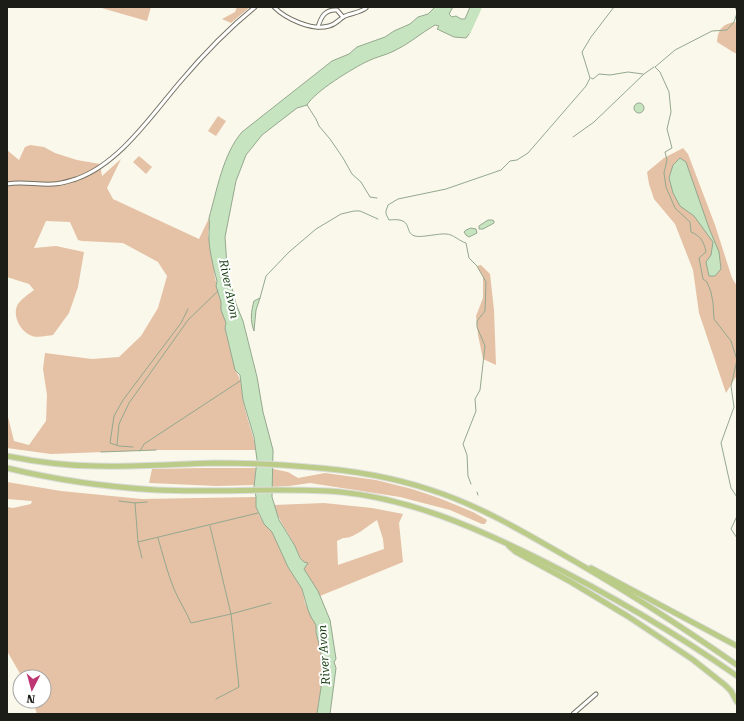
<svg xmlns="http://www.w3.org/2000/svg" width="744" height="721" font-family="'Roboto Serif',serif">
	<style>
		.green { fill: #e5c1a6; fill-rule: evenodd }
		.water { fill: #c7e4c1; stroke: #94a88e }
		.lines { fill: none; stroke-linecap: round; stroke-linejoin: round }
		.stream { stroke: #94a88e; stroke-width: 1 }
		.river { stroke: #c7e4c1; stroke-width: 6 }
		.street-casing { stroke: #737164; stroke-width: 5 }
		.highway-casing { stroke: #dbdbda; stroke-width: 7 }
		.street { stroke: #fff; stroke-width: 3 }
		.highway { stroke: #bacc88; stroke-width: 5 }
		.labels { text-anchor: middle; stroke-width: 4; stroke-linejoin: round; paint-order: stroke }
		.water-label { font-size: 12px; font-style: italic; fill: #10390a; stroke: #fff }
	</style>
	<rect width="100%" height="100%" fill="#faf8ea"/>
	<g class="green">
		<path d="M98,7H151L147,21Z"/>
		<path d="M237,7H250L231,23L222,19L235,12Z"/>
		<path d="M734,22L737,23V54L733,52L717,42C718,29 722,25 734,22Z"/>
		<path d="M218,116L226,121L216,136L208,131Z"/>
		<path d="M30,145L44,147L55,153L77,160L100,164L102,176L121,159L107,188L113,199L199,239L209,218L210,225L208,233L214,265C213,277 219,289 221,300C222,303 221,306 221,309C223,317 227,320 225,328L235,370C242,379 241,389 243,400C246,417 253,433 256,450H156L51,454L7,448V413L14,441L29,445L46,421L47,395L43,369L45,353L92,359L119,357L141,336L158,308L167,276L158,262L123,243L82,241L78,240L70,222L46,221L34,248L56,246L84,252L78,287L69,313L53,335C45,336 35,339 28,334C19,329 12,314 18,304C21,299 29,294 34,290L29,284L7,277V150L19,160L25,147Z"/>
		<path d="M683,148L688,154L715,225L732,278L737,286V375L726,393L699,313L693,270L675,224L654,199L649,184L647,172L664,158Z"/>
		<path d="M139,156L152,167L146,174L133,162Z"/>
		<path d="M481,265L490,274L494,310L496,365L483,359L478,335L476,316L483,298V276L477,266Z"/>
		<path d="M203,468H256L254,485L217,486L149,483L152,469Z"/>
		<path d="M273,469L288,472L298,478L325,473L376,480L412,489L439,498L473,512L487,520L485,524H482L450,510L400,497L310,483L289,486L271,487Z"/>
		<path d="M7,482L61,491L142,499L256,497V507L260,517L264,524L272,532L288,567L302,589L305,603L316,625V632L321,653L322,681L317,714H37L33,701H44V677H22L7,651V507L13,508L31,504L32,501L7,499Z"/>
		<path d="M324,503L372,508L403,514L399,523L403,562L320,596L304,569V562C299,557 298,552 295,546C288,532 278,520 274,505ZM377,520L383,539L384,549L338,565L337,541L343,538C354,539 367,526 377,520Z"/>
	</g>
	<g class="water">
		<path d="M435,7H453L449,14L452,17L456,16L461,19H465L470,7H478L476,14L470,21C472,29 471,32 466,38L454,37L437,29L439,26L435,25C421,33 409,44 394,51C386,55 376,57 368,61C353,68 314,92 307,105L297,108L262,135L246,155L236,181L225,237L227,266L229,276L236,304L243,321L257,377L263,412L273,450L272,497L279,520L295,546L300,558L304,562L308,563L304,569L318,591L330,620L336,659L334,662L336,668L330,714H317L322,681L321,653L316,632V625L311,617L308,610L302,589L288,567L272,532L264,524L256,507V497L254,487L257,460L254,437L243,400L240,375L235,370L225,328L226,323L221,310V302L216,286L217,281C214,270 208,246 209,234C209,228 210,223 209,218C217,190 223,154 242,132L332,61L349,54L357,47L385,37L394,31L410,24L418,17L428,14Z"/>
		<circle cx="639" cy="108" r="5"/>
		<path d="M680,158L686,162L709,228L719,252L721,269L715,276H709L706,262L711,255L713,242L694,216L680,206L673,193L669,178L673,165Z"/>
		<path d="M488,220H492L494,221V223L483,229H479V226Z"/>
		<path d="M471,228L476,229L477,233L469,237L466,235L464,232L466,230Z"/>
		<path d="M260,298L256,310L254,331C250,320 251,312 254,301Z"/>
	</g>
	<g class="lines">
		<g class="stream">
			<path d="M735,7L737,12"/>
			<path d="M737,13L734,22L727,30L712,31L675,50L655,67L660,72L669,92L671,112L667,129L672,148L665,152L667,160L664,173L666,187L675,208L690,222L691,232C701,236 704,242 706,252L699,258L703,279L707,282L711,292L713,303L714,319L731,341L737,360L731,386L734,407L721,443L731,488L737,497"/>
			<path d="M591,78L593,79L599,74L610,75L628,72L643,74"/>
			<path d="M307,105L316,119L319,126L330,139L343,158L352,174L361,182L370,197L377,198"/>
			<path d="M573,137L594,122L644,74L654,67"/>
			<path d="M260,298L266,276L289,252L316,229L341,214L354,211H360L378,219"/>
			<path d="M117,445L119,424L129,403L188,320L218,291"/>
			<path d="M133,447L119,446L110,443L114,416L123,400L181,323L188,309"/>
			<path d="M140,451L144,444L240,381"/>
			<path d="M101,452L156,450"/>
			<path d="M471,484L468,476L467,455L463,444L476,411L475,399L480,390L485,346L477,327V321L485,311L486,282L477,266L469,258L466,243C459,241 453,234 446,234C440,233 421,238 415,236C403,233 415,217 389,220L386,214V211L388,205L398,199L446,189L501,170L510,161L517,160L528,153L586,86L590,78L582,52L591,37L614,7"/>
			<path d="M477,492L478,495"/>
			<path d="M119,501L135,503L147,502"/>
			<path d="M135,503L138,542L142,558"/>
			<path d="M737,516L731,529L737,538"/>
			<path d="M210,526L231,614L239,687L216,699"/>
			<path d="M158,538C163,555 167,572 174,589C179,601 186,611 191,623L231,614L271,603"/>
			<path d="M138,542L258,513"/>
		</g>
		<path class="river" d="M468,31L479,7"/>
		<g class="street-casing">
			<g id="street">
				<path d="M274,7C286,19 312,31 329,26C337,24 339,19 345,16C352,13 359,13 366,8"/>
				<path d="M318,27C321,17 325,9 337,10L343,17"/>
				<path d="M7,184C22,181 37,185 53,184C61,184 69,181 76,179C119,164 151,116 180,82C202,56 228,29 255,7"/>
				<path d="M573,714L596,694"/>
			</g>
		</g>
		<g class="highway-casing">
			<g id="highway">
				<path d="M7,456C37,462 66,466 97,466C136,467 175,464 214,463C245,463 277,464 308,467C350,470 392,477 431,490C475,504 515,527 555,550C617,585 678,624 737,665"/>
				<path d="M7,468C56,480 107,487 157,490C218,493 280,487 341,492C410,499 474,527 535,557C605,592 673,631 737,676"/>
				<path d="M509,546L516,552L571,582L629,617L692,659L725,685L731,691L737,702"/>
				<path d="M591,568L737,646"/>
			</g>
		</g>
		<use href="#street" class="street"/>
		<use href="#highway" class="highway"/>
	</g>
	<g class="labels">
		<g class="water-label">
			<text transform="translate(229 289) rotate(79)" y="4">River Avon</text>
			<text transform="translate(324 655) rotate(-94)" y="4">River Avon</text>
		</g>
	</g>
	<rect width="744" height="721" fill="none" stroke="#1d1d18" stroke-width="16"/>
	<g transform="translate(32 689) rotate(186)"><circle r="19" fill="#ffffff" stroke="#a5a5a3"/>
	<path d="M0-3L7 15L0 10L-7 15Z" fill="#bd3572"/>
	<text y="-6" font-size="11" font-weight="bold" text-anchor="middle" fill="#1d1d18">N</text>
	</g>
</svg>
